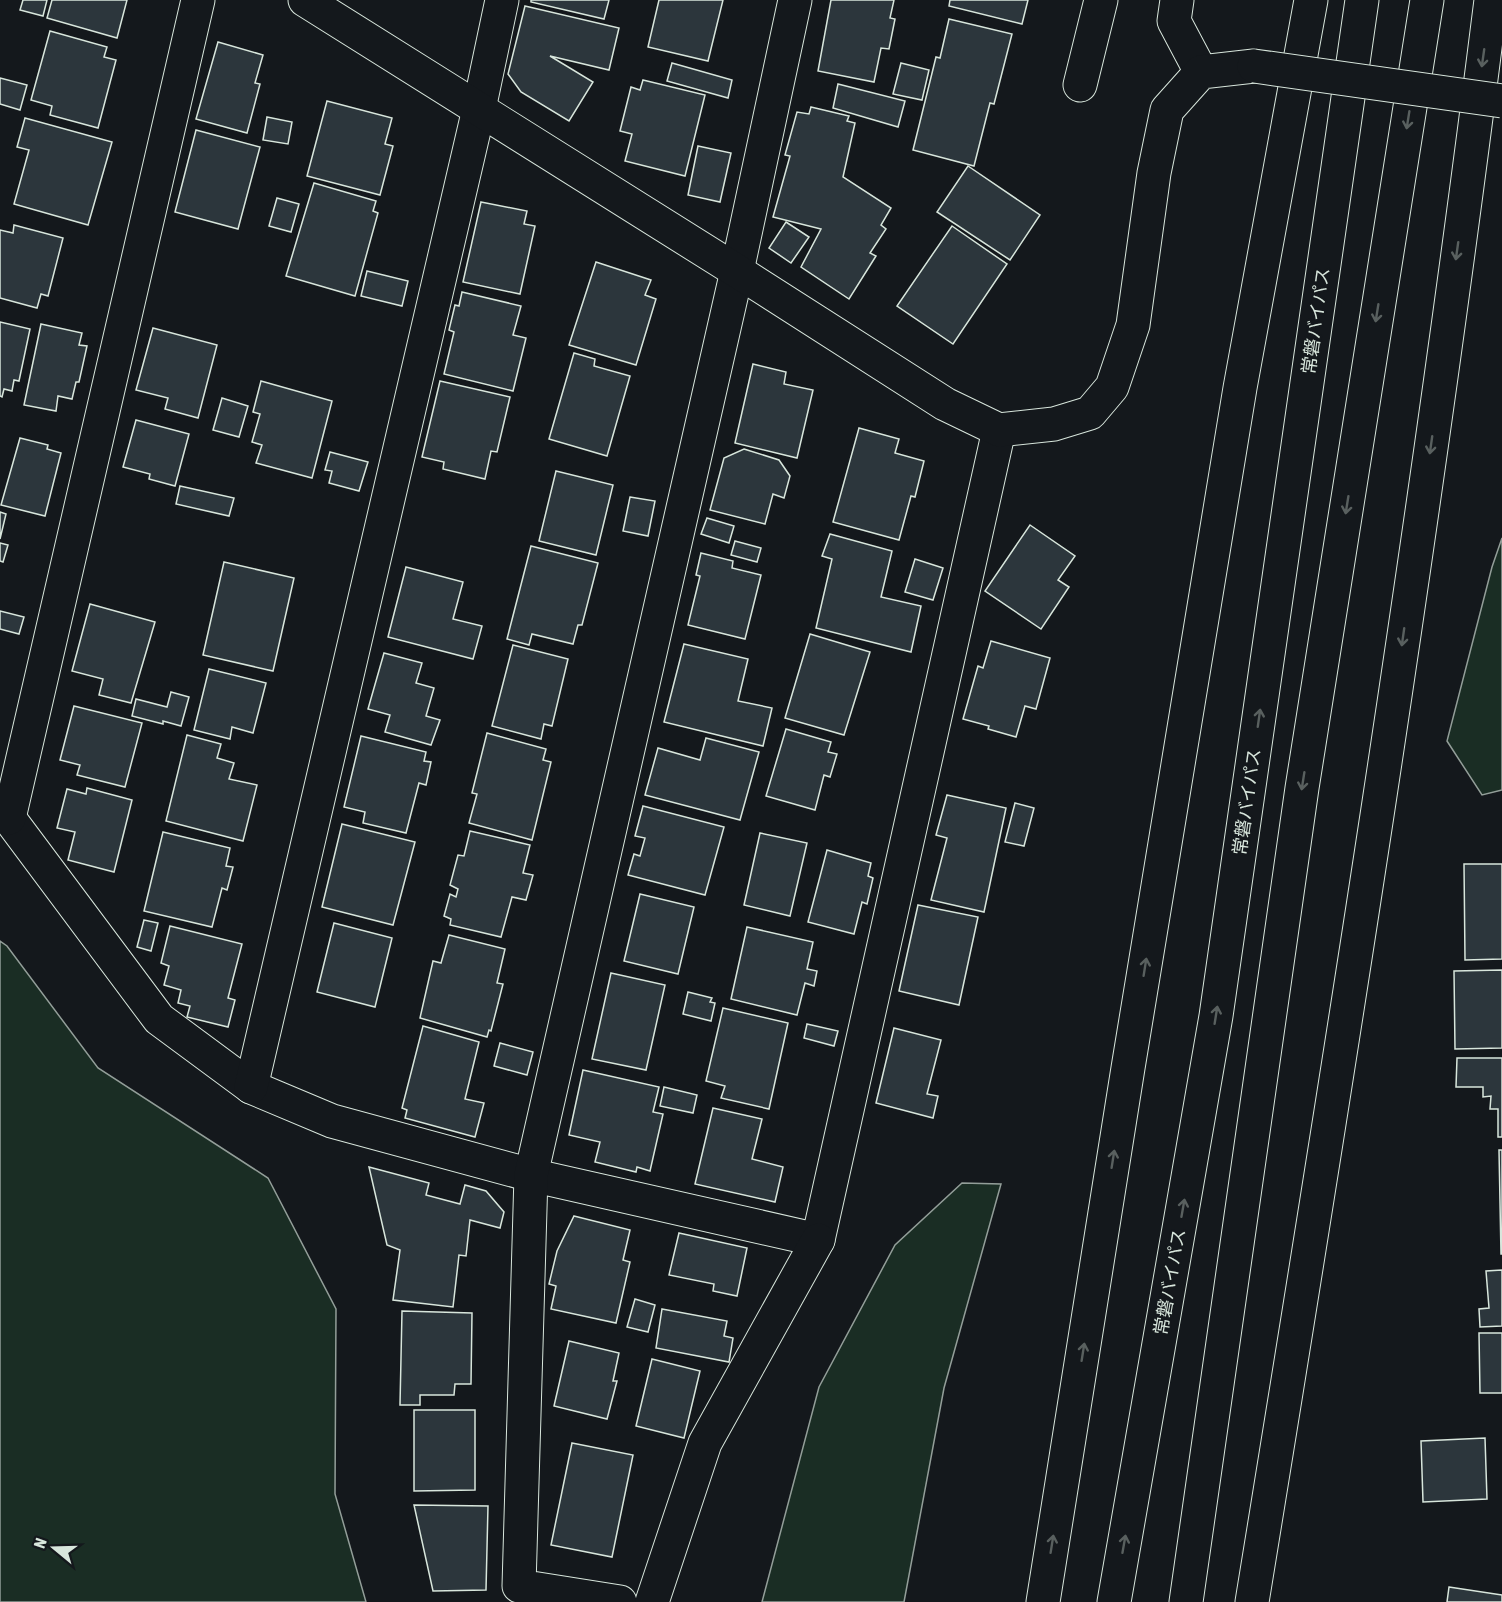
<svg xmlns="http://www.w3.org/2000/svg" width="1502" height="1602" font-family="'Asap Condensed','Noto Sans JP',sans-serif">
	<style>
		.green { fill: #1a2d24; stroke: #939e99; stroke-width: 1.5 }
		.building { fill: #2c363c; stroke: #d8e6dc; stroke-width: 1.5 }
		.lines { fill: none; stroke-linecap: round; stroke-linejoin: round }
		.minor-casing { stroke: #d8e6dc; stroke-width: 35 }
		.tertiary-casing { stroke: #d8e6dc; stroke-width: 35 }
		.trunk-casing { stroke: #d8e6dc; stroke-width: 35 }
		.minor { stroke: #14181c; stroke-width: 33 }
		.tertiary { stroke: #14181c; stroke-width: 33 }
		.trunk { stroke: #14181c; stroke-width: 33 }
		.tertiary-bridge-casing { stroke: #d8e6dc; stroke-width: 35; stroke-linecap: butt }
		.tertiary-bridge { stroke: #14181c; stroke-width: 33 }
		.oneway { stroke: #59605f }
		.labels { text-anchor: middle; stroke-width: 4.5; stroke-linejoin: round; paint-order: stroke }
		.street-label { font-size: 18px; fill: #d8e6dc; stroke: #14181c }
	</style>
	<rect width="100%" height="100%" fill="#14181c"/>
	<g class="green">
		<path d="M1502,538V790L1482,795L1447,741L1492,567Z"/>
		<path d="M0,941L7,946L98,1068L268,1178L336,1309L335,1494L366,1602H0Z"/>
		<path d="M962,1183L1001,1184L944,1388L904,1602H762L819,1387L895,1245Z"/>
	</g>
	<g class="building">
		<path d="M23,0H47L43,16L20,10Z"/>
		<path d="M52,0H127L117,38L47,18Z"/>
		<path d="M531,0H609L604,19L531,2Z"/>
		<path d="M659,0H723L708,61L648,47Z"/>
		<path d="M831,0H894L890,18L895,19L889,49L881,48L874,82L818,71Z"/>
		<path d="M950,0H1028L1022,24L949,6Z"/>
		<path d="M525,6L619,28L609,70L550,56L593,82L569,121L521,92L508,74Z"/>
		<path d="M949,19L1012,34L994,104L990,103L974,166L913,150L936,57L940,58Z"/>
		<path d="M50,31L107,47L104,57L116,60L98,128L50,115L52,106L31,100Z"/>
		<path d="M218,42L263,55L255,83L260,84L247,133L196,119Z"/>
		<path d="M672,63L732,80L728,98L667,81Z"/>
		<path d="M901,63L929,70L922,100L893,94Z"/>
		<path d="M0,78L27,85L20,110L0,104Z"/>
		<path d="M643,80L705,95L685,176L625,161L632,134L620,131L631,87L640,90Z"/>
		<path d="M838,84L905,101L898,127L833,108Z"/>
		<path d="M327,101L392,118L385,144L393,146L380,195L307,176Z"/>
		<path d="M811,107L849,116L847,121L855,123L843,177L891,208L881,225L886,229L870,253L876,256L849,299L801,267L821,229L773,217L790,156L785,155L797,112L809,114Z"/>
		<path d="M267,117L292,122L288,144L263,140Z"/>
		<path d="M25,118L112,142L88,225L14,204L29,150L17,147Z"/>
		<path d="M196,130L260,147L238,229L175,212Z"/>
		<path d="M698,146L731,153L720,202L688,195Z"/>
		<path d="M968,166L1040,215L1010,260L937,212Z"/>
		<path d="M314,183L376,201L373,211L378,213L355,296L286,276Z"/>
		<path d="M277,198L299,204L291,232L269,226Z"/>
		<path d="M481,202L527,211L524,224L535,226L520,294L463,282Z"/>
		<path d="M786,222L809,237L791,263L769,248Z"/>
		<path d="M14,225L63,238L48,296L41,294L37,308L0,298V230L13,233Z"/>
		<path d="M952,226L1007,264L953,344L897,306Z"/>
		<path d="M596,262L651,280L645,295L656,299L636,365L569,345Z"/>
		<path d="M367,271L408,281L402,306L361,296Z"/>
		<path d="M462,292L521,306L513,335L526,338L513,391L444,374L454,332L449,330L455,305L459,306Z"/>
		<path d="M0,322L30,329L19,381L14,380L12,391L4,389L2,397L0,396Z"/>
		<path d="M41,324L82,333L79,345L87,346L79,382H76L72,399L58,396L56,411L24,405Z"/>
		<path d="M153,328L217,345L198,418L165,409L168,398L136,390Z"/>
		<path d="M574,353L595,359L594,366L630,376L607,456L549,439Z"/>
		<path d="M753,364L786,372L784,384L813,390L797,458L735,443Z"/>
		<path d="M261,381L332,401L312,478L256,463L262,445L252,442L260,414L253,412Z"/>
		<path d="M440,381L510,397L497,452L491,451L485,479L443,469L444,462L422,457Z"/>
		<path d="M222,398L248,406L239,437L213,430Z"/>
		<path d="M136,420L189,434L175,486L149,479L150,474L123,467Z"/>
		<path d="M859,428L899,439L895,453L924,461L915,497L911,496L899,540L833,522Z"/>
		<path d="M20,438L48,445L47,449L61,453L45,516L1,505Z"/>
		<path d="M744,449L779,460L790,476L784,498L773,494L765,524L710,510L724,458Z"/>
		<path d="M330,452L368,462L359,491L329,483L332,471L325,470Z"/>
		<path d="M556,471L613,485L596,555L539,541Z"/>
		<path d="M180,486L234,498L229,516L176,504Z"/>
		<path d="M630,497L655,501L648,536L623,531Z"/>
		<path d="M0,512L6,514L0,539Z"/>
		<path d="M707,518L734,526L729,543L701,534Z"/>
		<path d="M1030,525L1075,556L1058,580L1069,587L1041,629L985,591Z"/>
		<path d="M830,534L892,551L881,597L921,606L911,652L816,628L832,559L822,556Z"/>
		<path d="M735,541L761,548L757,562L731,555Z"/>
		<path d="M0,543L8,545L3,562L0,561Z"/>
		<path d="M531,546L598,563L582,625H578L573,644L532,634L529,645L507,639Z"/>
		<path d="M701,553L733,561L732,568L761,575L745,639L688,625L700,576L696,575Z"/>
		<path d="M915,559L943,568L933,600L905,592Z"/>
		<path d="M224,562L294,578L273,671L203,655Z"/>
		<path d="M406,567L463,582L453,619L482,626L473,659L388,637Z"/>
		<path d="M90,604L155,622L131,703L99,695L103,679L72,671Z"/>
		<path d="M0,611L24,617L19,634L0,629Z"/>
		<path d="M810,634L870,652L844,735L785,718Z"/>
		<path d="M991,641L1050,658L1036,709L1025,706L1016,737L988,729L989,726L963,719L978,666L983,668Z"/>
		<path d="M684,644L748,659L738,701L772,708L763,746L664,722Z"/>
		<path d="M513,645L568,659L552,726L544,724L541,739L492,726Z"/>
		<path d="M384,653L422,663L416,683L434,688L426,716L440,720L431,745L385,732L390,715L368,709Z"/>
		<path d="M209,669L266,683L253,733L232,727L230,739L194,730Z"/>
		<path d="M171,692L189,697L181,726L163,721V724L132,716L136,699L167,707Z"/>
		<path d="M74,706L142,723L125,787L77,775L80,765L60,760Z"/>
		<path d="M786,729L831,742L828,752L837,754L830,777L824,775L815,810L766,796Z"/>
		<path d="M487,733L546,749L543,760L551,762L532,840L469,823L477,794L472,793Z"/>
		<path d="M187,735L221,744L217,758L234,763L229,779L257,785L243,841L166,821Z"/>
		<path d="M361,736L426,752L424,761L431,762L426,785L419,783L406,833L363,823L365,812L344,807Z"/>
		<path d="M706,738L759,752L740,820L645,795L658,748L700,760Z"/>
		<path d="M87,788L132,800L114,872L68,860L75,832L57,828L67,789L86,794Z"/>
		<path d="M947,795L1006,808L984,912L931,900L947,838L936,835Z"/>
		<path d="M1015,803L1034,808L1024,846L1005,842Z"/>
		<path d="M643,806L724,827L705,895L628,875L634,854L640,856L645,838L635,836Z"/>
		<path d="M342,824L415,842L393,925L322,907Z"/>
		<path d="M470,831L530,845L523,873L533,875L526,900L512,897L501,937L450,925L451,919L444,916L450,894L456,897L458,889L450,885L458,855L464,856Z"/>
		<path d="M163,832L230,848L226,866L233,867L227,890L222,888L212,927L144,911Z"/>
		<path d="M760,833L807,843L790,916L744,905Z"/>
		<path d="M827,850L871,863L868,876L873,878L867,904L862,902L854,934L808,922Z"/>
		<path d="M1464,864H1502V959L1465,960Z"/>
		<path d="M640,894L694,907L678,974L624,961Z"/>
		<path d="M918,905L978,917L959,1005L899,991Z"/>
		<path d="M144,920L158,923L151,951L137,947Z"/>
		<path d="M334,923L392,938L375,1007L317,992Z"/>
		<path d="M170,926L242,944L228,998L235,1000L228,1027L187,1017L190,1006L178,1003L181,990L164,985L169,966L161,963Z"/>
		<path d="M747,927L813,942L807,969L817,971L814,986L805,983L797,1015L731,999Z"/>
		<path d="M449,935L505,949L497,983L503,984L491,1031L489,1030L487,1037L420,1018L433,961L441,963Z"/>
		<path d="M1502,970V1048L1455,1049L1454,971Z"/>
		<path d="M611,973L665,985L646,1070L592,1059Z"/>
		<path d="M688,992L712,998L710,1002L715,1003L711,1021L683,1014Z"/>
		<path d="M723,1008L788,1023L769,1109L721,1098L725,1086L706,1081Z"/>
		<path d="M807,1024L838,1031L834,1046L804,1038Z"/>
		<path d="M423,1026L479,1042L465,1099L484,1103L475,1137L405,1118L407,1110L402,1108Z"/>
		<path d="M894,1028L941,1040L927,1094L938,1096L933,1118L876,1103Z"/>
		<path d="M500,1043L533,1052L527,1075L494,1066Z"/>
		<path d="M1457,1058H1502V1137H1498V1109H1490L1491,1096L1483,1097V1087H1456Z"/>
		<path d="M583,1070L659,1087L653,1112L663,1114L650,1171L637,1167L636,1172L595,1162L600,1142L569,1135Z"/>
		<path d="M664,1087L697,1095L693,1113L660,1106Z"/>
		<path d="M713,1108L762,1119L752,1159L783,1167L775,1202L695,1184Z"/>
		<path d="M1499,1150H1502V1254H1501Z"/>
		<path d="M369,1167L429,1183L426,1195L460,1204L465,1185L486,1191L504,1212L500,1228L470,1220L466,1256L459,1255L453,1307L393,1300L400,1250L387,1245Z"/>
		<path d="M574,1216L630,1230L623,1260L630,1262L616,1323L551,1309L556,1286L549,1284L557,1251Z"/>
		<path d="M679,1233L747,1248L737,1296L713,1291L714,1284L669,1275Z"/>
		<path d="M1502,1270V1326L1480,1327L1479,1309L1489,1308L1486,1271Z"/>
		<path d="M635,1299L655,1305L648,1332L627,1327Z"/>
		<path d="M662,1309L727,1321L724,1336L733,1338L729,1362L656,1348Z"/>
		<path d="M402,1311L472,1313L471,1384H455L454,1395H420V1405H400Z"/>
		<path d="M1479,1333H1502V1393H1480Z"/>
		<path d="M569,1341L619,1353L613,1381H617L607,1419L554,1406Z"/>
		<path d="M652,1359L700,1371L684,1438L636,1426Z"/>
		<path d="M414,1410H475V1490L414,1491Z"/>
		<path d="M1485,1438L1487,1499L1423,1502L1421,1441Z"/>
		<path d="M572,1443L633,1455L612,1557L551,1545Z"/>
		<path d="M414,1505L488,1506L486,1590L433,1591Z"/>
		<path d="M1449,1587L1502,1595V1602H1447Z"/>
	</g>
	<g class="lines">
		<g class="minor-casing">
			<g id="minor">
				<path d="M1177,0L1174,21L1201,72"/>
				<path d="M1080,85L1101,0"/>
				<path d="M0,815L9,818L159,1019L251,1087L332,1121L531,1175L818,1240L999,430"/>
				<path d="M9,818L198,0"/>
				<path d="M251,1087L479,109L502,0"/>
				<path d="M620,1602L519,1586L531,1175L737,271L795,0"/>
				<path d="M652,1602L705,1443L818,1240"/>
			</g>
		</g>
		<g class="tertiary-casing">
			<path id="tertiary" d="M305,0L737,271L945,404L999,430L1054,424L1090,413L1112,387L1133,325L1154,173L1167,110L1201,72L1254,66"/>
		</g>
		<g class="trunk-casing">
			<g id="trunk">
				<path d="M1043,1602L1128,1068L1240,388L1311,0"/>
				<path d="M1114,1602L1216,1016L1362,0"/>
				<path d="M1186,1602L1302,788L1427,0"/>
				<path d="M1252,1602C1339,1069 1424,536 1491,0"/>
			</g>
		</g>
		<use href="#minor" class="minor"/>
		<use href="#tertiary" class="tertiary"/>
		<use href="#trunk" class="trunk"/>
		<g class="tertiary-bridge-casing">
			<path id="tertiary-bridge" d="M1254,66L1502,101"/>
		</g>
		<use href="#tertiary-bridge" class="tertiary-bridge"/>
	</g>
	<defs><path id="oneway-shaft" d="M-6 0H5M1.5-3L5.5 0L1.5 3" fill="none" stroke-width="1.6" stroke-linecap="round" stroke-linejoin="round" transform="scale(1.5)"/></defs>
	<g class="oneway">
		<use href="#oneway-shaft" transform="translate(1483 58) rotate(98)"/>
		<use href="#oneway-shaft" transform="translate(1408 120) rotate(99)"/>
		<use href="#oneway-shaft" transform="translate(1457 251) rotate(98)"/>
		<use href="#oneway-shaft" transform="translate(1377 313) rotate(99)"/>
		<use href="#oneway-shaft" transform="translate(1431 445) rotate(98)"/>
		<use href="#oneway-shaft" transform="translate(1347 505) rotate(99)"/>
		<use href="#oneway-shaft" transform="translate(1403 637) rotate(98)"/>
		<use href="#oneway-shaft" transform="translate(1259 718) rotate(-82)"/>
		<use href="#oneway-shaft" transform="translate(1303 781) rotate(99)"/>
		<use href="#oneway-shaft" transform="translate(1145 967) rotate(-81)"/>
		<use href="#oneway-shaft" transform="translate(1216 1015) rotate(-81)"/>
		<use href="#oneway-shaft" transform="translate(1113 1159) rotate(-81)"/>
		<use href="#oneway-shaft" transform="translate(1183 1208) rotate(-80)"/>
		<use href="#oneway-shaft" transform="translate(1083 1352) rotate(-81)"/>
		<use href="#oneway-shaft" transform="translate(1052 1544) rotate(-81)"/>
		<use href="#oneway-shaft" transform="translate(1124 1544) rotate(-80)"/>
	</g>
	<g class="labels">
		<g class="street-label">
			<text transform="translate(1316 321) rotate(-82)" y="6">常磐バイパス</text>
			<text transform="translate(1247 802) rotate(-82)" y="6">常磐バイパス</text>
			<text transform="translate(1170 1282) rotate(-80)" y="6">常磐バイパス</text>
		</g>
	</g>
	<g transform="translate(54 1548) rotate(289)" stroke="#14181c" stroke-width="4.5" paint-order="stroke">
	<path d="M0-4.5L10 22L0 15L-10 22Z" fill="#d8e6dc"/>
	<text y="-9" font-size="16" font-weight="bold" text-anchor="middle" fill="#d8e6dc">N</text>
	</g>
</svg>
